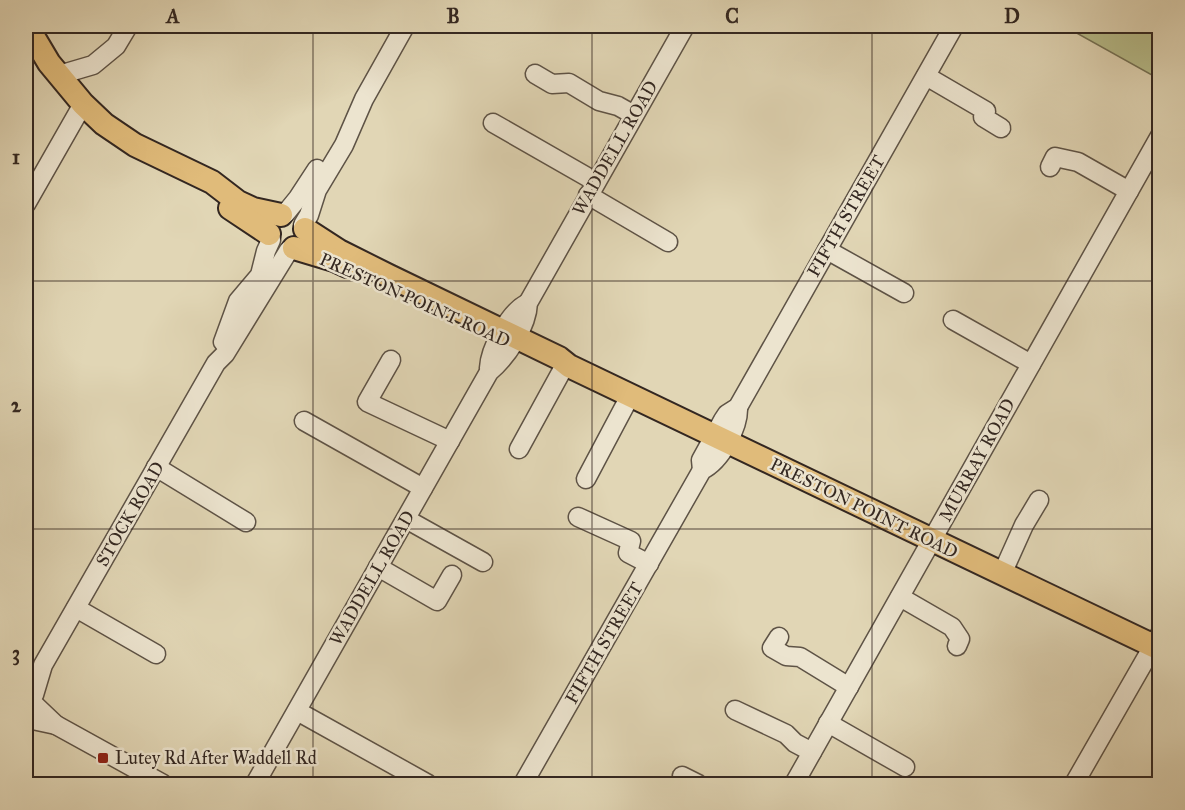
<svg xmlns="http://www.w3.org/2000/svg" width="1185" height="810" font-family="'IM FELL Great Primer',serif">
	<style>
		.green { fill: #b7bd8b; stroke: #757256; stroke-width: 1.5 }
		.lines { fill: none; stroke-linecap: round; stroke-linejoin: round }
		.minor-casing { stroke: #5e5346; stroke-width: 21 }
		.major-casing { stroke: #332721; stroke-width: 26 }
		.minor { stroke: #ece4cf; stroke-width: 18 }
		.major { stroke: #e0bb7a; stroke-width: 22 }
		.grid { fill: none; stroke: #332721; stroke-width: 1.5; stroke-opacity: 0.55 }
		.poi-dot { fill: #8f2418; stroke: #ece4cf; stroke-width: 2 }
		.labels { text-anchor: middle; stroke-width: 5; stroke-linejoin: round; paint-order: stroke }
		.street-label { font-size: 18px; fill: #332721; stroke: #ece4cf }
		.poi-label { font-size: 18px; fill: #332721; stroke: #ece4cf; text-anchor: start }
		.neatline { fill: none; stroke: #332721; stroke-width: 2 }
		.grid-label { font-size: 20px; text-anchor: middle; font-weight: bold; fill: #332721 }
	</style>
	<rect width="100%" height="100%" fill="#e1d6b5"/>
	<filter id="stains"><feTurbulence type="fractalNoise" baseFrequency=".00333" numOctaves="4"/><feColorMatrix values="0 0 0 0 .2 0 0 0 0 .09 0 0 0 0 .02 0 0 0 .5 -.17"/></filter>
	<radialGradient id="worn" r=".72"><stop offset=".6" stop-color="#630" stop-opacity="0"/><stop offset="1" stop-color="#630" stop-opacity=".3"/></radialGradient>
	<path class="green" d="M1064,26H1159V79Z"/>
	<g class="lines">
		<g class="minor-casing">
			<g id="minor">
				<path d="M535,74L552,84L569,83L599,101L618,106L634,115"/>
				<path d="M59,75L93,65L116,46L128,26"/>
				<path d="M926,76L986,111L983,117L1001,128"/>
				<path d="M493,123L596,182"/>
				<path d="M1050,167L1055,157L1078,162L1129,191"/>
				<path d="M588,195L668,242"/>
				<path d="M26,204L83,104"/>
				<path d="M285,214L298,198L317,169"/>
				<path d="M303,225L309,215L317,190L344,145L364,99L405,26"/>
				<path d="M827,250L904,293"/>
				<path d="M953,320L1031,364"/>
				<path d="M223,342L238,301L260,275L266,251L271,240"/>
				<path d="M391,360L367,402L450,441"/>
				<path d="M489,368C490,349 509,313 526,304"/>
				<path d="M304,421L423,488"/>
				<path d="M519,449L565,365"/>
				<path d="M156,467L246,522"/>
				<path d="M702,470L701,460L723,420L727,414L738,407L954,26"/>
				<path d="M586,479L630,396"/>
				<path d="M578,517L631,541L628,553L649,564"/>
				<path d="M406,519L483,562"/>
				<path d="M378,567L437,601L452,575"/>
				<path d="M1002,574L1024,525L1039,500"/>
				<path d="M900,597L952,627L960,639L957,646"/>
				<path d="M76,608L156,654"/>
				<path d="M779,637L772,648L786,656L800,657L849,687"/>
				<path d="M34,695L43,665L216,363L225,354L289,250"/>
				<path d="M36,706L56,725L163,784"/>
				<path d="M735,710L786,734L795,743L812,752"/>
				<path d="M297,711L428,784"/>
				<path d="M28,719L56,725"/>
				<path d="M828,723L905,767"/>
				<path d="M682,776L698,784"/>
				<path d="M255,784L489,372C507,357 527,327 528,303L685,26"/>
				<path d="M523,784L702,470C721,461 739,427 738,407"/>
				<path d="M794,784L1160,136"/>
				<path d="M1074,784L1160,634"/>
			</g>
		</g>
		<g class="major-casing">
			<g id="major">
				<path d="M27,26L49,63L83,104L104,124L135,145L212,182L238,202L253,209L281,215"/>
				<path d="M230,208L269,234"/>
				<path d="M305,229L339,251L389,276L559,358L569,366L1160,649"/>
				<path d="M294,248L334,260L347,266"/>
			</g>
		</g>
		<use href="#minor" class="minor"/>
		<use href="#major" class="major"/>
	</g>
	<path class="grid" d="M313,26V784M592,26V784M872,26V784M26,281H1160M26,529H1160"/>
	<rect class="poi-dot" x="97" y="752" width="12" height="12" rx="3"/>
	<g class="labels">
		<g class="street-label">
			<text transform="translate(615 148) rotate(-60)" y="6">WADDELL ROAD</text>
			<text transform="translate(846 216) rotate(-60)" y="6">FIFTH STREET</text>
			<text transform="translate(415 300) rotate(24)" y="6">PRESTON POINT ROAD</text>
			<text transform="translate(977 460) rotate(-61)" y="6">MURRAY ROAD</text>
			<text transform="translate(864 508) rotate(26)" y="6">PRESTON POINT ROAD</text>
			<text transform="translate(130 514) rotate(-60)" y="6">STOCK ROAD</text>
			<text transform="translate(372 578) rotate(-60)" y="6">WADDELL ROAD</text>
			<text transform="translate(604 643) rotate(-60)" y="6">FIFTH STREET</text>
		</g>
		<g class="poi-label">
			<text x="115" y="764">Lutey Rd After Waddell Rd</text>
		</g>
	</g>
	<rect width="1185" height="810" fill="none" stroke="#e1d6b5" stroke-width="66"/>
	<rect x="33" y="33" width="1119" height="744" class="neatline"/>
	<g class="grid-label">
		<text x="173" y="23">A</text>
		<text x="453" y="23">B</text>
		<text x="732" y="23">C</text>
		<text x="1012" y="23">D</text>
		<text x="16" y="164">1</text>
		<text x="16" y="412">2</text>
		<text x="16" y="660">3</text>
	</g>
	<rect width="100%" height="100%" filter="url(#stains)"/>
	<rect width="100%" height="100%" fill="url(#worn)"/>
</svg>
